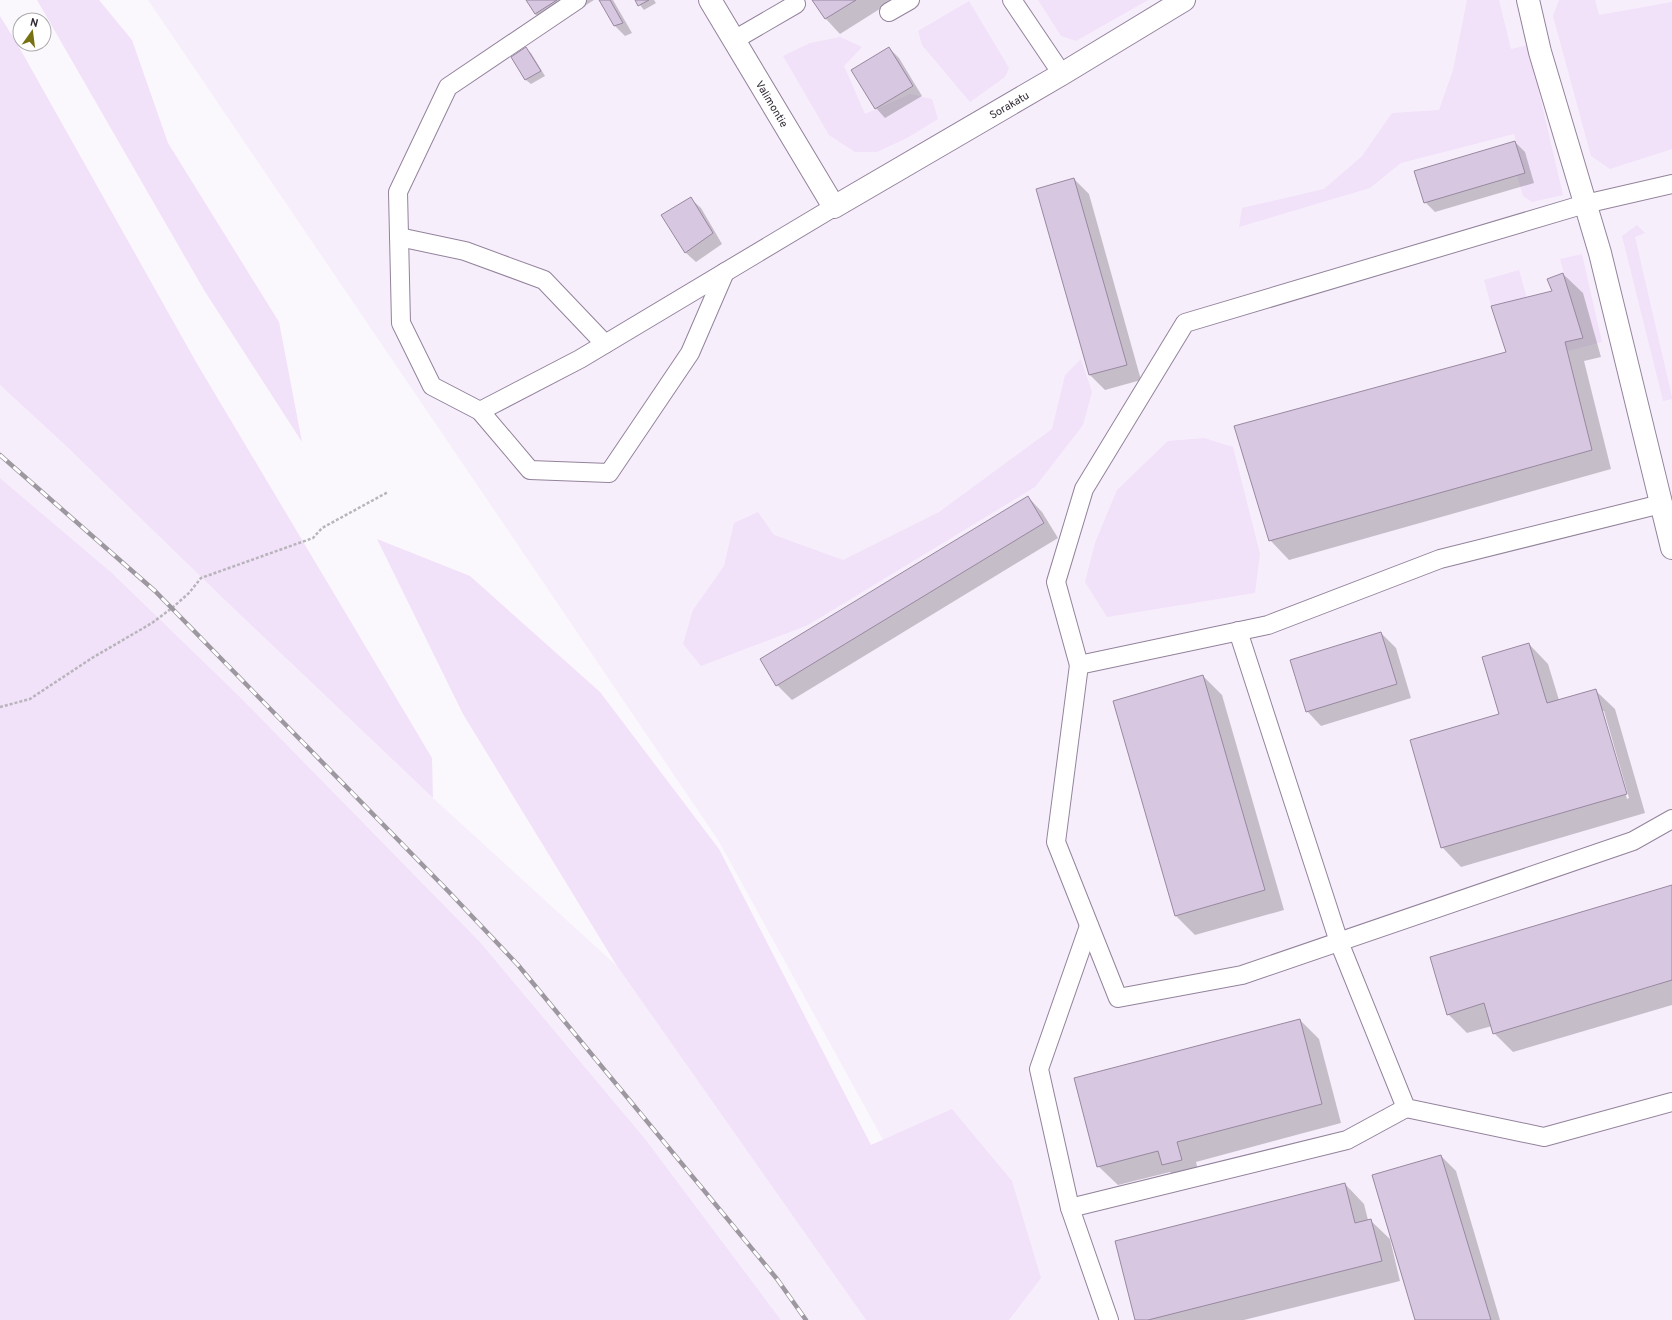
<svg xmlns="http://www.w3.org/2000/svg" width="1672" height="1320" font-family="Overpass,sans-serif">
	<style>
		.built { fill: #f7eefc }
		.green { fill: #f1e1f9 }
		.shadow { fill: #0003; fill-rule: evenodd }
		.building { fill: #d8c7e0; stroke: #9888a0 }
		.lines { fill: none; stroke-linecap: round; stroke-linejoin: round }
		.service-casing { stroke: #93839b; stroke-width: 20 }
		.minor-casing { stroke: #93839b; stroke-width: 24 }
		.path { stroke: #b8b4bb; stroke-width: 2.5; stroke-dasharray: 3 2; stroke-linecap: butt }
		.service { stroke: #fff; stroke-width: 18 }
		.minor { stroke: #fff; stroke-width: 22 }
		.rail-casing { stroke: #9d98a0; stroke-width: 4.5 }
		.rail { stroke: #fff; stroke-width: 3; stroke-dasharray: 9; stroke-linecap: butt }
		.labels { text-anchor: middle; stroke-width: 4; stroke-linejoin: round; paint-order: stroke }
		.street-label { font-size: 11px; fill: #322b35; stroke: #fff }
	</style>
	<rect width="100%" height="100%" fill="#fbf8fd"/>
	<g class="built">
		<path d="M148,0H1672V1320H989L970,1298L718,840Z"/>
		<path d="M0,385L65,445L230,605L433,798L617,966L866,1320H781L646,1140L480,942L239,696L112,573L0,478Z"/>
	</g>
	<g class="green">
		<path d="M37,0H99L132,40L168,143L279,322L302,442L204,290Z"/>
		<path d="M1038,0H1148L1076,41L1061,36Z"/>
		<path d="M1467,0H1499L1511,49L1528,45L1563,195L1532,202L1523,196L1517,175L1525,173L1514,134L1401,163L1370,188L1239,227L1242,208L1324,189L1362,156L1392,113L1439,110L1453,70Z"/>
		<path d="M1559,0H1595L1599,15L1672,2V149L1610,169L1591,156L1553,16Z"/>
		<path d="M969,1L1009,68L1005,77L970,102L922,45L918,31Z"/>
		<path d="M0,16L19,47L196,362L432,758L433,798L230,605L65,445L0,385Z"/>
		<path d="M840,37L862,47L844,66L865,114L910,94L932,99L938,119L907,138L877,152H855L829,135L783,56L810,43Z"/>
		<path d="M1637,225L1645,233L1635,237L1672,397V399L1663,401L1622,236Z"/>
		<path d="M1582,254L1602,342L1568,351L1565,342L1582,337L1560,259Z"/>
		<path d="M1519,270L1527,298L1491,306L1484,280Z"/>
		<path d="M1081,359L1092,392L1083,425L1035,487L808,625L701,666L683,644L693,610L724,566L734,523L758,512L774,535L843,560L939,512L1052,429L1065,375Z"/>
		<path d="M1204,438L1233,447L1260,554L1255,593L1107,617L1085,582L1095,543L1117,490L1168,441Z"/>
		<path d="M0,478L112,573L239,696L480,942L646,1140L781,1320H0Z"/>
		<path d="M377,539L470,576L600,692L719,849L871,1145L952,1109L1012,1181L1041,1278L1009,1320H866L617,966L463,714Z"/>
	</g>
	<g class="shadow">
		<path d="M527,0H594L550,28L535,14Z"/>
		<path d="M600,0H613L632,33L625,36L615,26Z"/>
		<path d="M636,0H654L656,3L644,10Z"/>
		<path d="M814,0H894L840,34L826,19Z"/>
		<path d="M889,48L899,58L922,96L885,118L876,108Z"/>
		<path d="M526,49L531,53L545,76L531,84L526,80L513,57Z"/>
		<path d="M1515,142L1525,152L1534,183L1435,212L1425,202Z"/>
		<path d="M1074,179L1089,194L1141,380L1105,390L1090,375L1037,190Z"/>
		<path d="M691,199L701,208L722,244L696,262L686,253L662,215Z"/>
		<path d="M1563,274L1583,293L1601,357L1584,361L1611,469L1289,560L1270,540L1507,352L1554,292Z"/>
		<path d="M1028,497L1042,512L1058,538L792,700L777,685L761,659Z"/>
		<path d="M1381,633L1396,648L1411,698L1321,726L1307,711Z"/>
		<path d="M1529,644L1548,664L1559,700L1595,690L1615,709L1645,813L1461,867L1442,847L1500,715ZM1601,711H1604L1629,798L1627,799Z"/>
		<path d="M1203,676L1222,695L1284,910L1195,935L1176,916Z"/>
		<path d="M1672,886V1005L1513,1052L1494,1033L1492,1026L1467,1033L1448,1014Z"/>
		<path d="M1300,1020L1319,1039L1341,1123L1196,1162L1200,1179L1182,1184L1170,1172L1118,1185L1098,1166Z"/>
		<path d="M1441,1156L1456,1171L1500,1320H1416Z"/>
		<path d="M1345,1184L1364,1204L1368,1220H1370L1390,1239L1400,1281L1244,1320H1136Z"/>
	</g>
	<g class="building">
		<path d="M526,0H557L535,14Z"/>
		<path d="M599,0H610L623,23L614,26Z"/>
		<path d="M635,0H649L638,6Z"/>
		<path d="M812,0H856L825,19Z"/>
		<path d="M526,47L541,71L525,80L511,57Z"/>
		<path d="M889,47L913,86L875,109L851,70Z"/>
		<path d="M1515,141L1525,173L1424,203L1414,171Z"/>
		<path d="M1074,178L1127,365L1089,375L1036,189Z"/>
		<path d="M691,197L713,233L685,253L661,215Z"/>
		<path d="M1563,273L1583,338L1565,342L1592,450L1269,541L1234,426L1506,352L1491,306L1552,291L1547,279Z"/>
		<path d="M1028,496L1044,523L776,686L760,659Z"/>
		<path d="M1381,632L1397,684L1306,712L1290,660Z"/>
		<path d="M1529,643L1547,703L1596,689L1627,794L1441,848L1410,740L1499,714L1482,657Z"/>
		<path d="M1203,675L1265,890L1175,916L1113,701Z"/>
		<path d="M1672,885V980L1493,1034L1484,1003L1447,1015L1430,957Z"/>
		<path d="M1300,1019L1322,1104L1177,1142L1182,1160L1162,1165L1158,1151L1097,1167L1074,1078Z"/>
		<path d="M1441,1155L1491,1320H1415L1372,1175Z"/>
		<path d="M1345,1183L1355,1223L1371,1219L1382,1261L1148,1320H1135L1115,1241Z"/>
	</g>
	<g class="lines">
		<g class="service-casing">
			<g id="service">
				<path d="M577,0L448,87L398,192L401,323L432,386L480,411L580,359L834,207"/>
				<path d="M1012,0L1062,74"/>
				<path d="M889,12L910,0"/>
				<path d="M734,40L796,4"/>
				<path d="M399,237L465,251L544,280L605,344"/>
				<path d="M480,411L530,470L609,473L690,353L725,272"/>
				<path d="M1661,504L1440,559L1268,625L1079,665L1056,582L1084,489L1185,323L1585,204L1672,184"/>
				<path d="M1238,631L1339,942L1406,1108L1544,1137L1672,1102"/>
				<path d="M1079,665L1056,842L1118,998L1242,975L1633,841L1672,819"/>
				<path d="M1089,926L1039,1069L1070,1208L1109,1320"/>
				<path d="M1070,1208L1347,1140L1406,1108"/>
			</g>
		</g>
		<g class="minor-casing">
			<g id="minor">
				<path id="s1" d="M710,0L834,207L1062,74L1184,0"/>
				<path d="M1528,0L1540,52L1600,253L1672,548"/>
			</g>
		</g>
		<path class="path" d="M0,707L30,699L92,658L152,623L172,608L189,593L201,578L313,538L322,528L388,492"/>
		<use href="#service" class="service"/>
		<use href="#minor" class="minor"/>
		<g class="rail-casing">
			<path id="rail" d="M0,455L155,591L449,892L518,965L777,1279L806,1320"/>
		</g>
		<use href="#rail" class="rail"/>
	</g>
	<g class="labels">
		<g class="street-label">
			<text dy="4" stroke="none"><textPath href="#s1" startOffset="121">Valimontie</textPath></text>
			<text dy="4" stroke="none"><textPath href="#s1" startOffset="444">Sorakatu</textPath></text>
		</g>
	</g>
	<g transform="translate(32 32) rotate(14)"><circle r="19" fill="#ffffff" stroke="#adaaae"/>
	<path d="M0-3L7 15L0 10L-7 15Z" fill="#787112"/>
	<text y="-6" font-size="11" font-weight="bold" text-anchor="middle" fill="#322b35">N</text>
	</g>
</svg>
